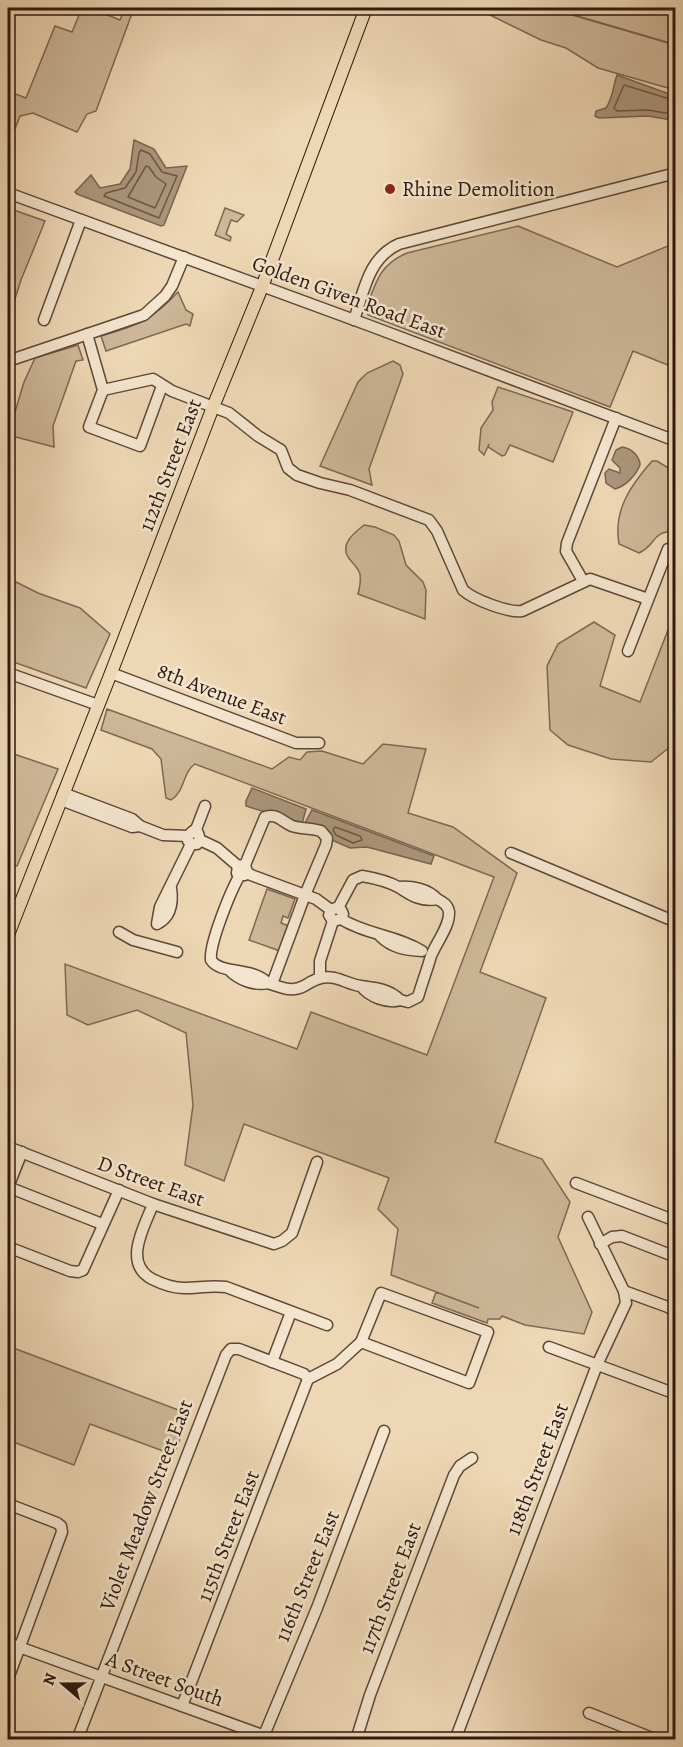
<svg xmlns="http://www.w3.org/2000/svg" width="683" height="1747" font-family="Alegreya,serif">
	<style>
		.green { fill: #cdb798; stroke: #7d6853; stroke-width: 1.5 }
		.water { fill: #ac967c; stroke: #796450; stroke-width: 1.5 }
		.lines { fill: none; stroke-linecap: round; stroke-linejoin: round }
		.shore { stroke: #6c5845; stroke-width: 1.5 }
		.stream { stroke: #796450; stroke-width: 2 }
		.minor-casing { stroke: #5d4838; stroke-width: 13 }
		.major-casing { stroke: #2d190e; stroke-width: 14 }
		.minor { stroke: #f4e5ce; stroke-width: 10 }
		.major { stroke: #eed7b4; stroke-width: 12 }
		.poi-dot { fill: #8f2418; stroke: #f4e5ce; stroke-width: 2 }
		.labels { text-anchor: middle; stroke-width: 5; stroke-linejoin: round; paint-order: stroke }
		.poi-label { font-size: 21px; fill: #2d190e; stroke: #f4e5ce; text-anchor: start }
		.street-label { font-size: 21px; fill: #2d190e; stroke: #f4e5ce }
	</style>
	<rect width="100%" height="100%" fill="#eed7b4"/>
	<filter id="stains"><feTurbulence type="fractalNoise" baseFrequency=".00333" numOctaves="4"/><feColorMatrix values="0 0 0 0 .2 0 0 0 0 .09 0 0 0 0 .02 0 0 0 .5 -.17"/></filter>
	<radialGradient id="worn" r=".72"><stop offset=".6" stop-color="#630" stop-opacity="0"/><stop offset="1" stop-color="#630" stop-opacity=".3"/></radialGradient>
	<g class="green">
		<path d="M82,8H90L120,20L125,8H134L96,111L87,114L77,132L33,113L20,116L8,147V91L26,98L55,26L72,32Z"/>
		<path d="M463,8H618L627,12L629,8H675V90L598,68L566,48L541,40L488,14Z"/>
		<path d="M8,208L45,221L21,280L13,305L8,302Z"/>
		<path d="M225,208L244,215L237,222L231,220L226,234L231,237L230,241L215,235Z"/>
		<path d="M518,226L617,267L675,243V368L633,351L610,407L368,315L366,309C376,282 379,265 407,253Z"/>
		<path d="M178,292L186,310L193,314L190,326L186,324L106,351L101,336C138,325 151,321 178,292Z"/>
		<path d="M78,345L83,360L76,361L53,426L54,447L8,435L24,382L35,358Z"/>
		<path d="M393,361L400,365L403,374L369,469L372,485L320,466L358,382L367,373Z"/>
		<path d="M498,387L573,412L553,462L510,445L505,455L502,456L488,447L489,444L484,455L479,450L481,428L493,410L492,402Z"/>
		<path d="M652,461H657L675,472V531C650,532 658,544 639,553L619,544C613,510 631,485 652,461Z"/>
		<path d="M364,525L375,527L394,535L399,541L406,565L423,582L426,590L425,619L358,594C360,587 361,581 360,574C358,567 352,563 348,557C340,544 354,533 364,525Z"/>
		<path d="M8,578L38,593L80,608L110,634L86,688L8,660Z"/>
		<path d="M675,612V743L651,762L611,759L568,745L550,730L547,666L558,644L594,622L615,635L600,686L640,702Z"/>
		<path d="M107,709L272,769L289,757L300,760L307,752L322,751L363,764L383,744L426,749L408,813L453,827L517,873L480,972L546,998L495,1142L542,1159L570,1202L558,1237L592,1312L584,1334L525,1325L502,1316L500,1319H488L487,1323L432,1303L436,1292L479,1308L391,1275L398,1229L378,1209L389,1178L244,1124L224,1181L185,1165L193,1105L186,1033L137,1010L88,1025L67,1015L65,964L297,1049L311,1012L427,1055L494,877L195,764C182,773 186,790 171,800L166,798L161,759L152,749L101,730Z"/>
		<path d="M8,752L58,769L17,866L8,865Z"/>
		<path d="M267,889L295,899L288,918L283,916L281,923L289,926L280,951L249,940Z"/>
		<path d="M8,1346L189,1414L174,1455L90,1424L74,1465L8,1440Z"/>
	</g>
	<g class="water">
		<path d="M617,75L675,96V108L671,120L648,116L599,118L595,116L596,111L606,108C613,98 613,86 617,75Z"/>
		<path d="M134,140L154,149L166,168L187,166L164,225L161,226L77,194L75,192L91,175L100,188L120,184L130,169Z"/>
		<path d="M622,447C631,448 640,456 640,465C636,475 626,486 615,489L606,483L605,473L609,469L620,473V468L612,460L616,450Z"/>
		<path d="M252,788L306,809L302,824L246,806V801Z"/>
		<path d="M312,810L434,856L431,864L367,847L350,848L332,840L305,823Z"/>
	</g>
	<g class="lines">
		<g class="shore">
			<path d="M676,101L624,85L614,108L617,111L648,110L665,113L676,109"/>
			<path d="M141,150L150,154L162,172L177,176L159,218L104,196L106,193L125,188L136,172L139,153Z"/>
			<path d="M146,166L149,167L156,177L166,184L155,208L128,197Z"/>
			<path d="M335,827L360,836L362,840L353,843L336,835L333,830Z"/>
		</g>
		<path class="stream" d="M549,8L676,45"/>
		<g class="minor-casing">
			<g id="minor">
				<path d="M8,193L368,325L676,441"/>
				<path d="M44,320L81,220"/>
				<path d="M354,320C364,291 368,258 399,244L676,173"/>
				<path d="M87,334L103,390"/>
				<path d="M8,361L144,315L165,296L172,286L184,257"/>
				<path d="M103,390L153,379L172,391L229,413L258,436L281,450L288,468L297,475L320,483L350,490L429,520L437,531L463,590C474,600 509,613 522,611L590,579L648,599"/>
				<path d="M103,390L89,427L140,446L162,386"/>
				<path d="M583,581L566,551L567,543L616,418"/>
				<path d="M628,651L668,549"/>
				<path d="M8,673L98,705"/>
				<path d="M111,673L296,743H319"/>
				<path d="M61,800L132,827L140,826L132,819L63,793"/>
				<path d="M140,826L163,835L188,836"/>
				<path d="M195,832L205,806"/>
				<path d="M200,840L197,844H192L188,841V836L193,831L198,833L200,840L217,848L238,866"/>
				<path d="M511,853L676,922"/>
				<path d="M245,865L265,817C277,813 281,821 292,826C301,829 311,828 321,831L327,838L326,845L305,895L272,984"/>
				<path d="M245,875H241L237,873L238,866L245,865L247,872L251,875L316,899L331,910"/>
				<path d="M171,888C173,902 171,917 157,924L160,907L191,844"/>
				<path d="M338,908L353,880L362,876C374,878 390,882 400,888C412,896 422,902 437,899C428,889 412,886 399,887"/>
				<path d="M341,919L343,914L341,910L336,908L331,910L329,915L333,921L341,919C367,935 396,935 422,951C405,950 392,948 380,936"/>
				<path d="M119,932L133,940L177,952"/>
				<path d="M229,970C239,980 254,986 268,983C250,966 221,975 211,960C209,944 231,890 240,875"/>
				<path d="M320,978V961L333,921"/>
				<path d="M268,983C281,987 291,993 304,986C309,983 315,979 321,978C336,974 348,985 361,986C376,988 389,989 400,1000C388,1004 369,997 361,986"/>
				<path d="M400,1000L408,1002L418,997C422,983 427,970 431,956C436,943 450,926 449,912C448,905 443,902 437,899"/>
				<path d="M8,1147L153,1204L274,1244L282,1241L292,1233L317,1162"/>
				<path d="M576,1183L676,1221"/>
				<path d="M8,1187L102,1224"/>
				<path d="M8,1187L22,1152"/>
				<path d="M153,1204C145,1226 122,1263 152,1279C162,1284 173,1288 184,1288C198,1288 211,1285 226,1287L327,1325"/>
				<path d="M600,1244L612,1237L622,1236L676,1257"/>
				<path d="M8,1247L70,1271L78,1272L83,1270L119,1190"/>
				<path d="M624,1291L676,1310"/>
				<path d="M671,1309L676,1297"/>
				<path d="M549,1347L676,1394"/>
				<path d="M272,1362L291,1312"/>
				<path d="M308,1379L337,1364L361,1342L381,1293L488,1332L469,1383L361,1342"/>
				<path d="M8,1504L57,1523L61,1526L62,1532L8,1679"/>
				<path d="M8,1643L276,1740"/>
				<path d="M182,1706L308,1379"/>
				<path d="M589,1713L657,1740"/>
				<path d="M77,1740L226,1355L231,1349H239L304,1374L308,1379"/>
				<path d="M262,1740L317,1608L384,1431"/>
				<path d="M356,1740L370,1695L454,1475L460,1466L472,1458"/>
				<path d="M455,1740L597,1365L626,1303L624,1291L588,1217"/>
			</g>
		</g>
		<g class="major-casing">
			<path id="major" d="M8,935L111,673L213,407L262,287L366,8"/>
		</g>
		<use href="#minor" class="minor"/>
		<use href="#major" class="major"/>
	</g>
	<circle class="poi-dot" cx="390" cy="189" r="6"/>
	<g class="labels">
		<g class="poi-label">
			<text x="402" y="196">Rhine Demolition</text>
		</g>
		<g class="street-label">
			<text transform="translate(349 297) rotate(20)" y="7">Golden Given Road East</text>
			<text transform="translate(170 465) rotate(-69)" y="7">112th Street East</text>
			<text transform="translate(222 694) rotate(21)" y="7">8th Avenue East</text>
			<text transform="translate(151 1181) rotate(20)" y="7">D Street East</text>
			<text transform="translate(537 1469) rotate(-69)" y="7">118th Street East</text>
			<text transform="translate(146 1505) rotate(-69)" y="7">Violet Meadow Street East</text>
			<text transform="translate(228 1536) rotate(-69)" y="7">115th Street East</text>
			<text transform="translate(307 1576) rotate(-68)" y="7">116th Street East</text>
			<text transform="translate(390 1588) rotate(-69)" y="7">117th Street East</text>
			<text transform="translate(165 1679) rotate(20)" y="7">A Street South</text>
		</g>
	</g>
	<rect width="683" height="1747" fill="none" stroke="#eed7b4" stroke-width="30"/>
	<rect x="9" y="9" width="665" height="1729" fill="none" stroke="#2d190e" stroke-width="3"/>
	<rect x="15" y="15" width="653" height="1717" fill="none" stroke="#2d190e" stroke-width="1.5"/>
	<g transform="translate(63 1684) rotate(290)" stroke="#f4e5ce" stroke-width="4.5" paint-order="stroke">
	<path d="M0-4.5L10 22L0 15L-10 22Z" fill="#2d190e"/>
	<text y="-9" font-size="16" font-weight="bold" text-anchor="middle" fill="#2d190e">N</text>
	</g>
	<rect width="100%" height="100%" filter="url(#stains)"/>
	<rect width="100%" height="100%" fill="url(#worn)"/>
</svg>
